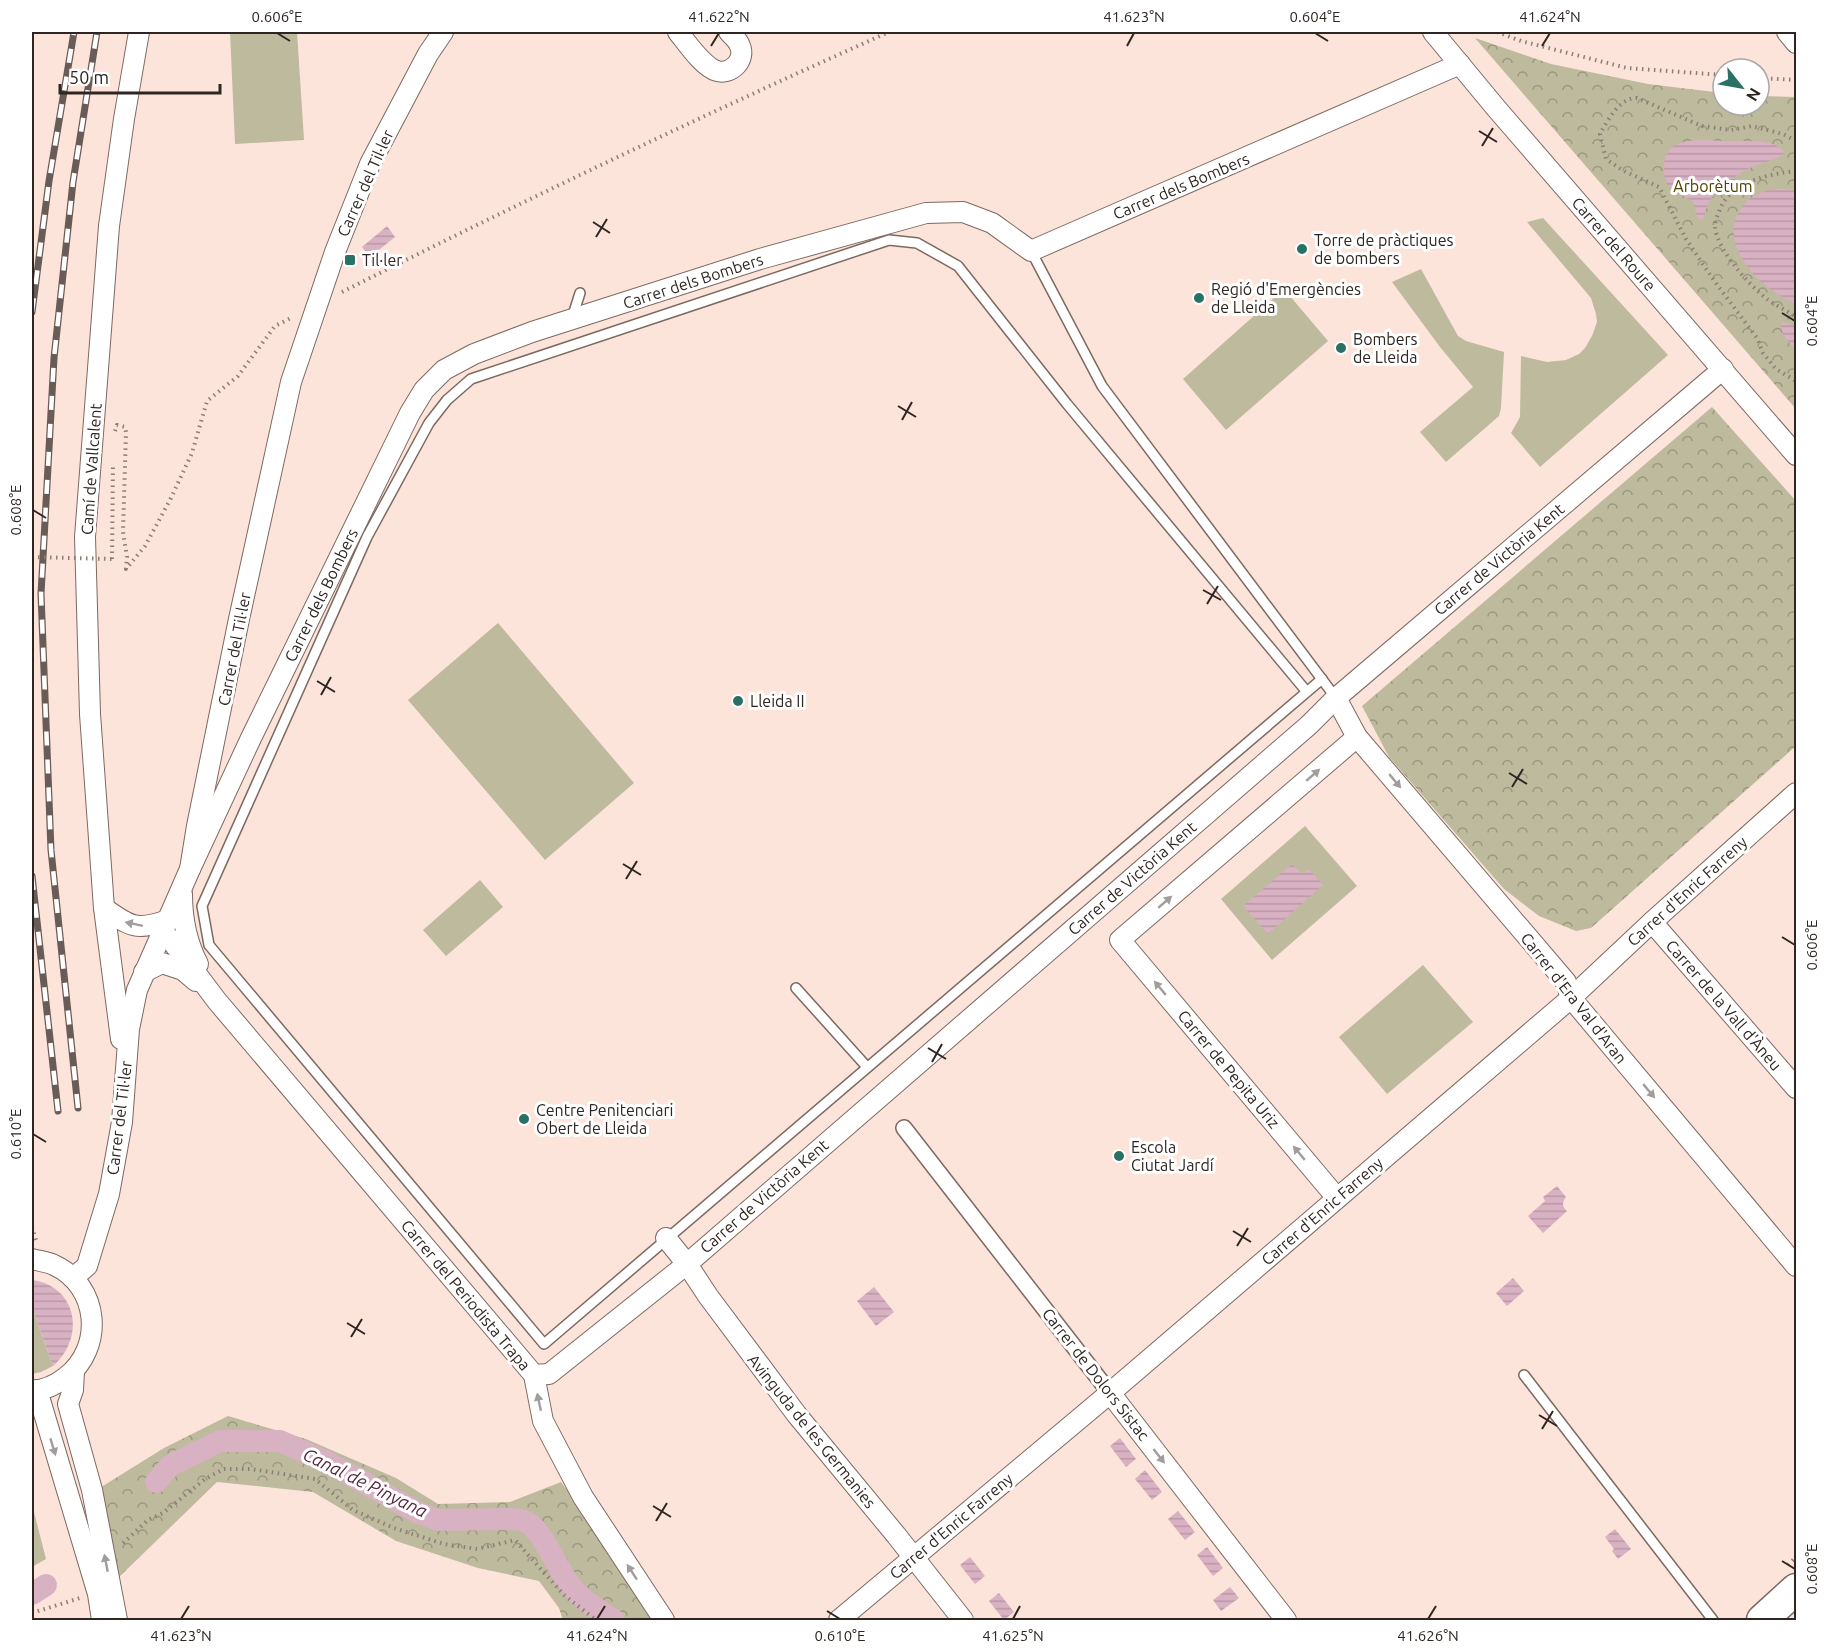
<svg xmlns="http://www.w3.org/2000/svg" width="1828" height="1652" font-family="Ubuntu,sans-serif">
	<style>
		.grass { fill: #beba9d }
		.park { fill: url(#park-crowns) }
		.water { fill: url(#water-rules) }
		.lines { fill: none; stroke-linecap: round; stroke-linejoin: round }
		.canal { stroke: #d8b1c2; stroke-width: 22 }
		.service-casing { stroke: #7d6960; stroke-width: 12 }
		.pedestrian-casing { stroke: #7d6960; stroke-width: 18 }
		.minor-casing { stroke: #7d6960; stroke-width: 22 }
		.primary-casing { stroke: #7d6960; stroke-width: 33 }
		.path { stroke: #8d7d77; stroke-width: 4; stroke-dasharray: 1.5 4.5; stroke-linecap: butt }
		.service { stroke: #fff; stroke-width: 9 }
		.pedestrian { stroke: #fff; stroke-width: 15 }
		.minor { stroke: #fff; stroke-width: 20 }
		.primary { stroke: #fff; stroke-width: 30 }
		.rail-casing { stroke: #695c57; stroke-width: 7 }
		.rail { stroke: #fff; stroke-width: 4.5; stroke-dasharray: 14; stroke-linecap: butt }
		.path-bridge { stroke: #8d7d77; stroke-width: 4; stroke-dasharray: 1.5 4.5; stroke-linecap: butt }
		.oneway { fill: #a19d9c }
		.ticks { fill: none; stroke: #2e2622; stroke-width: 2 }
		.poi-dot { fill: #297065; stroke: #fff; stroke-width: 2 }
		.labels { text-anchor: middle; stroke-width: 6; stroke-linejoin: round; paint-order: stroke }
		.street-label { font-size: 16px; fill: #2e2622; stroke: #fff }
		.park-label { font-size: 16px; fill: #4e4400; stroke: #fff }
		.poi-label { font-size: 16px; fill: #2e2622; stroke: #fff; text-anchor: start }
		.water-label { font-size: 18px; font-style: italic; fill: #56243d; stroke: #fff }
		.neatline { fill: none; stroke: #2e2622; stroke-width: 2 }
		.ticks-label { font-size: 15px; text-anchor: middle; fill: #2e2622 }
	</style>
	<defs>
		<pattern id="park-crowns" width="20" height="18" patternUnits="userSpaceOnUse" patternTransform="scale(1.5)"><rect width="20" height="18" fill="#beba9d"/><path d="M2 6a3 3 0 1 1 6 0M12 15a3 3 0 1 1 6 0" fill="none" stroke="#9b9780"/></pattern>
		<pattern id="water-rules" width="6" height="5" patternUnits="userSpaceOnUse" patternTransform="scale(1.5)"><rect width="6" height="5" fill="#d8b1c2"/><path d="M0 2.5h6" fill="none" stroke="#ba98a6"/></pattern>
	</defs>
	<rect width="100%" height="100%" fill="#fce4da"/>
	<g class="grass">
		<path d="M230,32H297L304,140L235,144Z"/>
		<path d="M1543,218L1668,355L1540,467L1511,433L1520,417L1521,356L1547,362L1566,360L1579,354L1585,348L1592,336L1597,322L1596,314L1591,298L1527,222Z"/>
		<path d="M1421,269L1458,336L1466,341L1504,352L1501,408L1499,416L1446,462L1420,432L1473,387L1440,347L1392,282Z"/>
		<path d="M1284,289L1328,341L1226,430L1183,379Z"/>
		<path d="M498,623L634,783L545,860L408,700Z"/>
		<path d="M1305,826L1357,886L1272,960L1221,899Z"/>
		<path d="M480,880L503,907L446,956L423,930Z"/>
		<path d="M1423,965L1473,1022L1387,1094L1339,1037Z"/>
		<path d="M32,1307L53,1366L41,1372L32,1374Z"/>
		<path d="M32,1504L46,1559L32,1567Z"/>
	</g>
	<g class="park">
		<path d="M1475,38L1551,64L1648,84L1723,93V105H1759V96L1796,97V409Z"/>
		<path d="M1712,407L1796,501V746L1591,928L1576,931L1539,916L1504,889L1389,757L1362,706Z"/>
		<path d="M228,1416L306,1439L396,1478L438,1504L510,1502L561,1482L666,1620H563L559,1608L539,1581L478,1568L396,1541L313,1492L217,1482L116,1580L98,1489L164,1448Z"/>
	</g>
	<g class="water">
		<path d="M1704,140C1711,140 1717,141 1724,141C1741,142 1774,137 1785,153L1779,157L1747,169L1724,184L1709,201L1703,219L1700,220C1694,215 1697,207 1692,201C1684,196 1675,193 1669,185C1665,180 1663,174 1664,167C1665,141 1684,141 1704,140Z"/>
		<path d="M1777,189H1796V303C1764,293 1718,247 1739,212C1748,196 1759,192 1777,189Z"/>
		<path d="M387,226L395,237L370,257L362,247Z"/>
		<path d="M1783,322L1796,326V349C1788,343 1781,334 1781,324Z"/>
		<path d="M1292,864L1302,874L1309,869L1323,885L1268,934L1243,906Z"/>
		<path d="M1557,1186L1566,1197C1562,1202 1562,1207 1567,1211L1543,1233L1528,1216L1545,1201L1543,1197Z"/>
		<path d="M1513,1278L1524,1291L1507,1306L1496,1293Z"/>
		<path d="M32,1280C77,1286 86,1337 53,1366L32,1307Z"/>
		<path d="M874,1287L894,1312L876,1326L857,1301Z"/>
		<path d="M1120,1438L1136,1459L1126,1467L1110,1446Z"/>
		<path d="M1145,1470L1162,1492L1152,1500L1135,1479Z"/>
		<path d="M1178,1511L1195,1532L1185,1540L1168,1519Z"/>
		<path d="M1615,1529L1631,1549L1618,1559L1612,1551L1614,1549L1605,1537Z"/>
		<path d="M1207,1547L1223,1568L1213,1576L1197,1555Z"/>
		<path d="M970,1557L985,1576L975,1584L960,1565Z"/>
		<path d="M1230,1587L1239,1598L1221,1611L1213,1600Z"/>
		<path d="M999,1593L1014,1612L1004,1620L989,1601Z"/>
	</g>
	<g class="lines">
		<g class="canal">
			<path d="M156,1482L171,1465L220,1441H280L325,1461L419,1513L438,1520L514,1519C520,1520 526,1520 531,1525C551,1544 557,1573 576,1592C587,1603 601,1612 614,1620"/>
			<path d="M32,1594L46,1585"/>
		</g>
		<g class="service-casing">
			<g id="service">
				<path d="M1031,251L1102,386L1336,698"/>
				<path d="M572,318L580,293"/>
				<path d="M1307,692L1067,404L958,266L917,243L889,240L471,379L447,400L429,423L367,537L202,906L209,945L544,1344L1322,679"/>
				<path d="M796,988L867,1067"/>
				<path d="M1524,1375L1713,1620"/>
			</g>
		</g>
		<g class="pedestrian-casing">
			<path id="pedestrian" d="M904,1128L1110,1393"/>
		</g>
		<g class="minor-casing">
			<g id="minor">
				<path d="M678,32C687,43 703,67 717,71C731,75 746,60 740,46C738,40 733,36 729,32"/>
				<path d="M1433,32L1496,108L1796,455"/>
				<path d="M1787,32L1796,43"/>
				<path d="M1336,698L1357,737L1566,982L1571,998L1796,1266"/>
				<path d="M190,869L251,738L410,413L424,390L444,370L474,354L532,332L760,259L926,213L963,212L992,223L1031,251L1460,64"/>
				<path d="M182,894C182,919 186,941 198,964"/>
				<path d="M104,908C130,927 137,931 168,920"/>
				<path d="M1652,922L1796,1088"/>
				<path d="M162,933L171,940L217,1001L534,1375L543,1421L583,1497L664,1620"/>
				<path d="M144,972L162,963L183,970L196,981"/>
				<path d="M121,1039L104,908L90,714L85,537L109,226L124,119L139,32"/>
				<path d="M1337,1198L1120,940L1357,737"/>
				<path d="M666,1238L687,1264L708,1296L797,1415L896,1535L963,1620"/>
				<path d="M32,1259C39,1261 48,1262 54,1265C100,1286 104,1348 66,1377C56,1385 44,1390 32,1391"/>
				<path d="M73,1278L87,1266L109,1194L122,1122L129,1029L137,990L190,869L197,826L239,619L291,382L335,252L370,164L428,54L443,32"/>
				<path d="M74,1371L73,1390L68,1404L92,1490L117,1620"/>
				<path d="M534,1375L549,1374L687,1264L1309,725L1336,698L1723,369"/>
				<path d="M37,1390L98,1594L102,1620"/>
				<path d="M1110,1393L1286,1620"/>
				<path d="M839,1620L1110,1393L1571,998L1652,922L1796,793"/>
			</g>
		</g>
		<g class="primary-casing">
			<path id="primary" d="M1762,1620L1796,1589"/>
		</g>
		<g class="path">
			<path d="M1497,32L1521,41L1627,68L1723,75"/>
			<path d="M1759,78L1796,80"/>
			<path d="M1796,141L1783,134L1752,126L1731,130L1702,126L1637,98C1619,98 1608,120 1600,134L1606,159L1622,170L1659,187L1686,239L1715,282L1757,338L1763,353L1776,369L1796,381"/>
			<path d="M1796,171C1769,174 1728,182 1719,212C1717,216 1715,222 1715,226C1716,249 1750,286 1768,300C1777,306 1787,311 1796,317"/>
			<path d="M342,292C523,201 705,114 889,32"/>
			<path d="M115,431L117,425L125,427L126,432L123,532L127,557L126,569L145,546L170,500L192,453L207,401L238,376L275,326L293,317"/>
			<path d="M112,559L113,465"/>
			<path d="M32,1227L36,1240"/>
			<path d="M123,1543L148,1520L163,1513L205,1479L224,1469H251L315,1479L353,1510L394,1528L444,1544L477,1549L515,1540L564,1595L596,1620"/>
			<path d="M1788,1565L1796,1557"/>
			<path d="M32,1613L80,1598"/>
		</g>
		<use href="#service" class="service"/>
		<use href="#pedestrian" class="pedestrian"/>
		<use href="#minor" class="minor"/>
		<use href="#primary" class="primary"/>
		<g class="rail-casing">
			<g id="rail">
				<path d="M32,312L49,181L74,32"/>
				<path d="M32,876L58,1111"/>
				<path d="M78,1108L51,850L41,594L54,358L73,182L97,32"/>
			</g>
		</g>
		<use href="#rail" class="rail"/>
		<path class="path-bridge" d="M32,557L112,559"/>
	</g>
	<defs><path id="oneway-solid" d="M-6-.8H1V-3.2L6.5 0L1 3.2V.8H-6Z" transform="scale(1.5)"/></defs>
	<g class="oneway">
		<use href="#oneway-solid" transform="translate(1313 775) rotate(-41)"/>
		<use href="#oneway-solid" transform="translate(1395 781) rotate(50)"/>
		<use href="#oneway-solid" transform="translate(1165 902) rotate(-41)"/>
		<use href="#oneway-solid" transform="translate(134 924) rotate(-168)"/>
		<use href="#oneway-solid" transform="translate(1160 988) rotate(-130)"/>
		<use href="#oneway-solid" transform="translate(1649 1091) rotate(50)"/>
		<use href="#oneway-solid" transform="translate(1299 1153) rotate(-130)"/>
		<use href="#oneway-solid" transform="translate(539 1402) rotate(-102)"/>
		<use href="#oneway-solid" transform="translate(53 1447) rotate(73)"/>
		<use href="#oneway-solid" transform="translate(1159 1456) rotate(52)"/>
		<use href="#oneway-solid" transform="translate(106 1563) rotate(-101)"/>
		<use href="#oneway-solid" transform="translate(632 1572) rotate(-123)"/>
	</g>
	<path class="ticks" d="M277,33L290,41M1315,33L1328,41M711,46L719,33M1127,46L1134,33M1542,46L1550,33M1479,131L1497,142M1482,146L1493,128M593,222L610,233M596,237L607,219M1782,313L1795,321M898,406L916,417M902,420L912,402M33,510L46,518M1203,590L1221,600M1207,604L1218,586M317,681L335,692M321,695L331,677M1509,773L1527,784M1512,787L1523,769M623,864L641,875M626,879L637,861M1782,937L1795,945M928,1048L946,1059M932,1062L942,1044M33,1134L46,1142M1233,1231L1251,1242M1237,1246L1248,1228M347,1323L365,1334M351,1337L362,1319M1539,1415L1557,1426M1542,1429L1553,1411M653,1506L671,1517M656,1521L667,1503M1782,1561L1795,1569M827,1611L840,1619M181,1619L189,1606M597,1619L605,1606M1013,1619L1020,1606M1428,1619L1436,1606"/>
	<g class="poi-dot">
		<circle cx="1302" cy="249" r="6"/>
		<rect x="344" y="254" width="12" height="12" rx="3"/>
		<circle cx="1199" cy="298" r="6"/>
		<circle cx="1341" cy="348" r="6"/>
		<circle cx="738" cy="701" r="6"/>
		<circle cx="524" cy="1119" r="6"/>
		<circle cx="1119" cy="1156" r="6"/>
	</g>
	<g class="labels">
		<g class="street-label">
			<text transform="translate(365 183) rotate(-66)" y="6">Carrer del Til·ler</text>
			<text transform="translate(1181 186) rotate(-23)" y="6">Carrer dels Bombers</text>
			<text transform="translate(1614 244) rotate(49)" y="6">Carrer del Roure</text>
			<text transform="translate(693 281) rotate(-18)" y="6">Carrer dels Bombers</text>
			<text transform="translate(91 469) rotate(-86)" y="6">Camí de Vallcalent</text>
			<text transform="translate(1499 559) rotate(-40)" y="6">Carrer de Victòria Kent</text>
			<text transform="translate(321 595) rotate(-64)" y="6">Carrer dels Bombers</text>
			<text transform="translate(234 649) rotate(-79)" y="6">Carrer del Til·ler</text>
			<text transform="translate(1132 878) rotate(-41)" y="6">Carrer de Victòria Kent</text>
			<text transform="translate(1687 891) rotate(-42)" y="6">Carrer d'Enric Farreny</text>
			<text transform="translate(1574 998) rotate(52)" y="6">Carrer d'Era Val d'Aran</text>
			<text transform="translate(1724 1005) rotate(49)" y="6">Carrer de la Vall d'Àneu</text>
			<text transform="translate(1229 1069) rotate(50)" y="6">Carrer de Pepita Uriz</text>
			<text transform="translate(119 1118) rotate(-83)" y="6">Carrer del Til·ler</text>
			<text transform="translate(764 1196) rotate(-41)" y="6">Carrer de Victòria Kent</text>
			<text transform="translate(1322 1211) rotate(-41)" y="6">Carrer d'Enric Farreny</text>
			<text transform="translate(466 1295) rotate(50)" y="6">Carrer del Periodista Trapa</text>
			<text transform="translate(1096 1374) rotate(52)" y="6">Carrer de Dolors Sistac</text>
			<text transform="translate(812 1431) rotate(51)" y="6">Avinguda de les Germanies</text>
			<text transform="translate(951 1526) rotate(-40)" y="6">Carrer d'Enric Farreny</text>
		</g>
		<g class="park-label">
			<text x="1713" y="192">Arborètum</text>
		</g>
		<g class="poi-label">
			<text x="1314" y="246">Torre de pràctiques<tspan x="1314" dy="18">de bombers</tspan></text>
			<text x="362" y="266">Til·ler</text>
			<text x="1211" y="295">Regió d'Emergències<tspan x="1211" dy="18">de Lleida</tspan></text>
			<text x="1353" y="345">Bombers<tspan x="1353" dy="18">de Lleida</tspan></text>
			<text x="750" y="707">Lleida II</text>
			<text x="536" y="1116">Centre Penitenciari<tspan x="536" dy="18">Obert de Lleida</tspan></text>
			<text x="1131" y="1153">Escola<tspan x="1131" dy="18">Ciutat Jardí</tspan></text>
		</g>
		<g class="water-label">
			<text transform="translate(365 1483) rotate(26)" y="6">Canal de Pinyana</text>
		</g>
	</g>
	<rect width="1828" height="1652" fill="none" stroke="#ffffff" stroke-width="66"/>
	<g transform="translate(1741 87) rotate(121)"><circle r="28" fill="#ffffff" stroke="#aba8a7" stroke-width="1.5"/>
	<path d="M0-4.5L10 22L0 15L-10 22Z" fill="#297065"/>
	<text y="-9" font-size="16" font-weight="bold" text-anchor="middle" fill="#2e2622">N</text>
	</g>
	<path d="M60 84v9h160v-9" fill="none" stroke="#2e2622" stroke-width="3"/>
	<text x="69" y="84" font-size="18" fill="#2e2622" stroke="#ffffff" stroke-width="4.5" paint-order="stroke">50 m</text>
	<rect x="33" y="33" width="1762" height="1586" class="neatline"/>
	<g class="ticks-label">
		<text x="277" y="22">0.606°E</text>
		<text x="719" y="22">41.622°N</text>
		<text x="1134" y="22">41.623°N</text>
		<text x="1315" y="22">0.604°E</text>
		<text x="1550" y="22">41.624°N</text>
		<text transform="translate(1812 321) rotate(-90)" y="5">0.604°E</text>
		<text transform="translate(16 510) rotate(-90)" y="5">0.608°E</text>
		<text transform="translate(1812 945) rotate(-90)" y="5">0.606°E</text>
		<text transform="translate(16 1134) rotate(-90)" y="5">0.610°E</text>
		<text transform="translate(1812 1569) rotate(-90)" y="5">0.608°E</text>
		<text x="181" y="1641">41.623°N</text>
		<text x="597" y="1641">41.624°N</text>
		<text x="840" y="1641">0.610°E</text>
		<text x="1013" y="1641">41.625°N</text>
		<text x="1428" y="1641">41.626°N</text>
	</g>
</svg>
